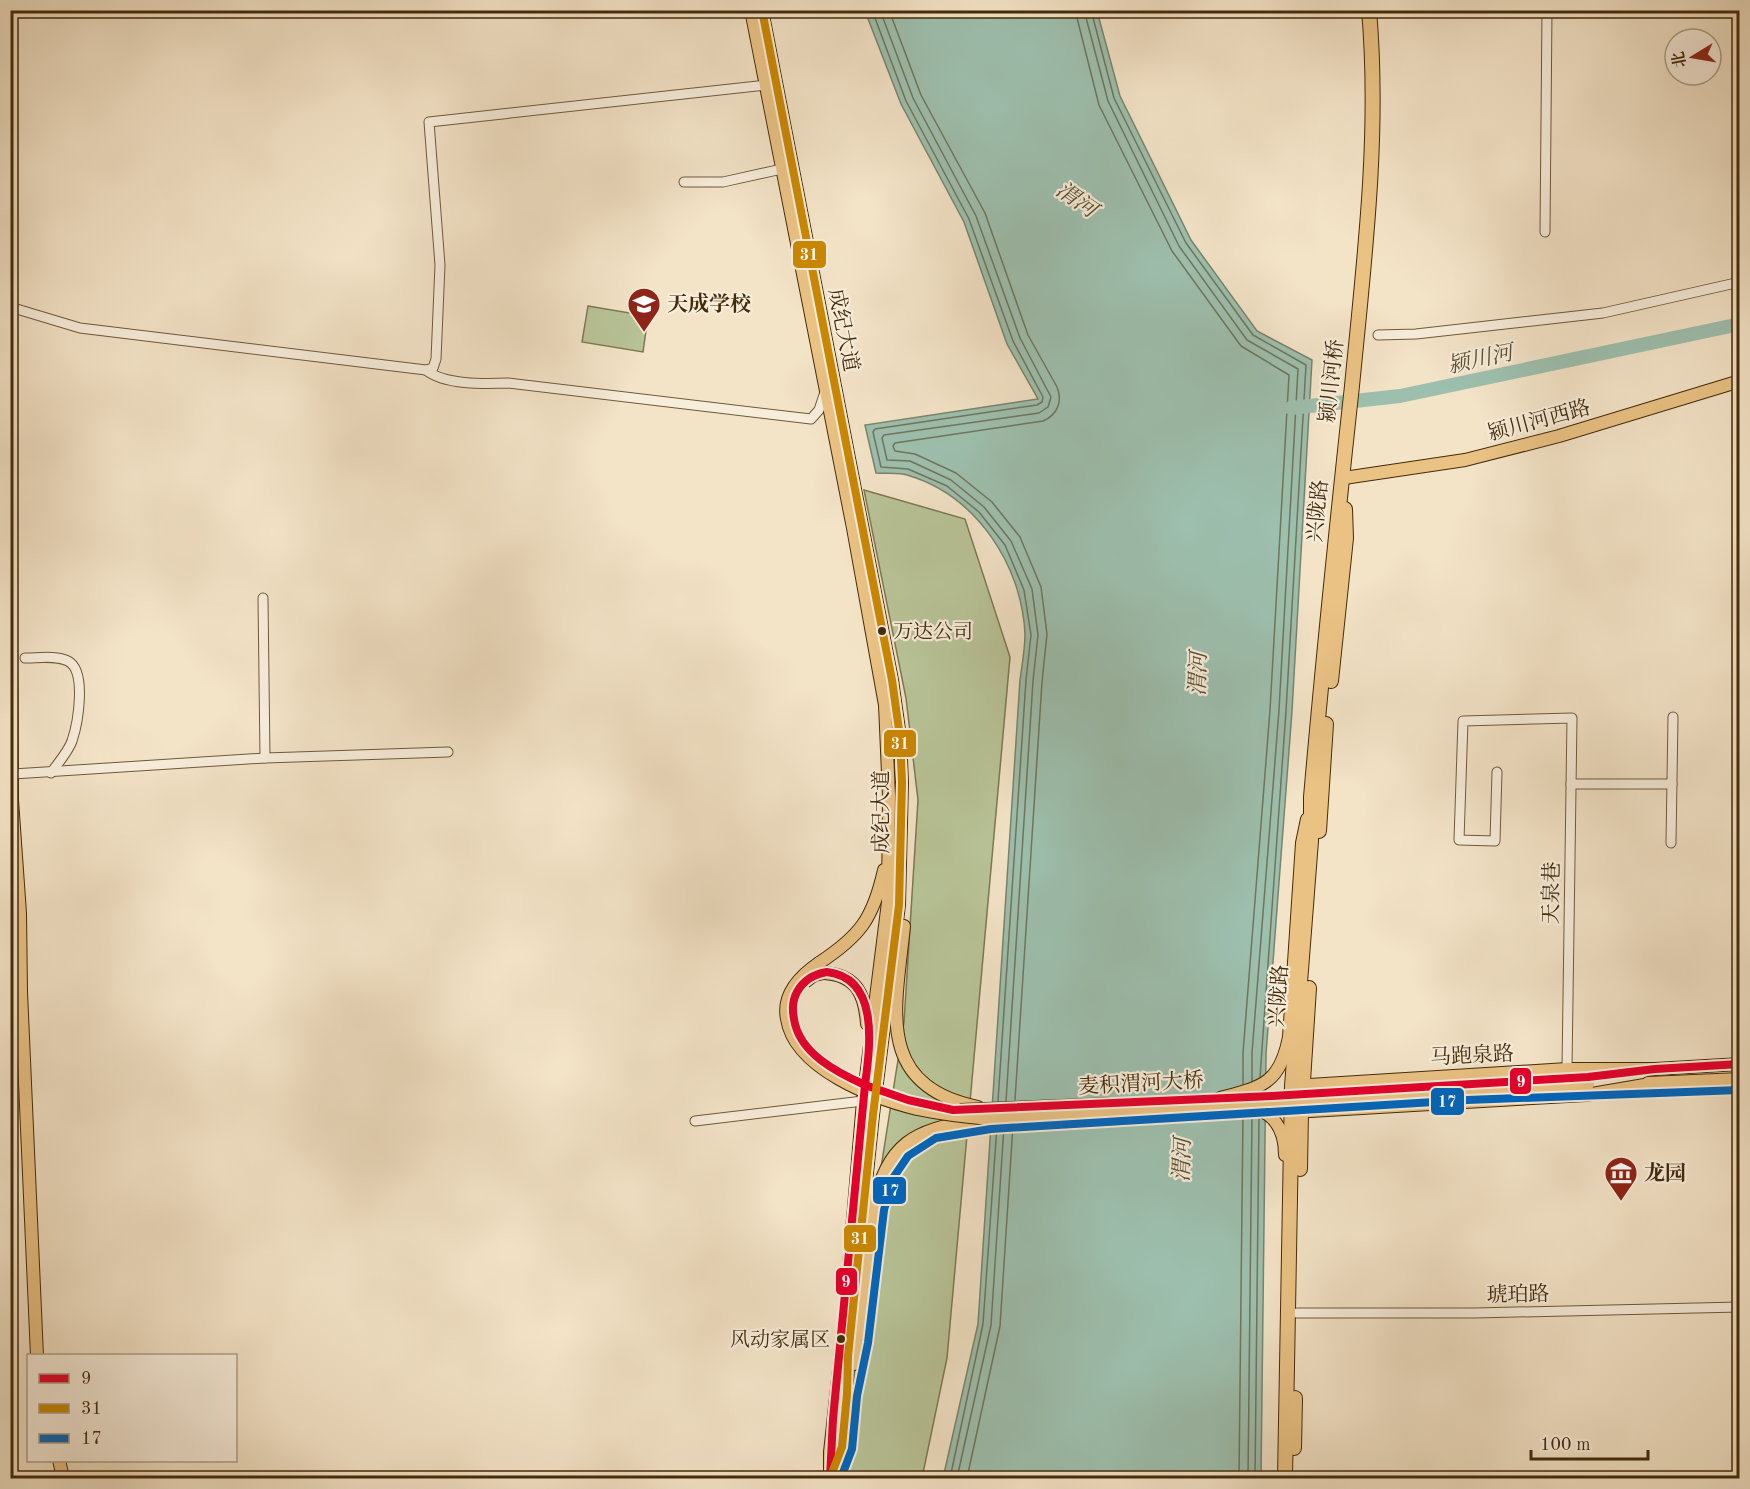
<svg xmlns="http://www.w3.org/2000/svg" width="1750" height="1489" font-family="'Old Standard TT','Noto Serif SC',serif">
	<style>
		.green { fill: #b8c498; stroke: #7e7851; stroke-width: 1.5 }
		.water { fill: #9dbfae; stroke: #79846c; stroke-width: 1.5 }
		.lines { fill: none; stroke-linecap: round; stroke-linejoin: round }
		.shore { stroke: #70755c; stroke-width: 1.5 }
		.river { stroke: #9dbfae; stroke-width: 14 }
		.minor-casing { stroke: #705939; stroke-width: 11 }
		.major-casing { stroke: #442b0a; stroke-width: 14 }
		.highway-casing { stroke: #442b0a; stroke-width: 16 }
		.minor { stroke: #f7eddb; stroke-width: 9 }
		.major { stroke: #eac284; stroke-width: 12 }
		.highway { stroke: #eac284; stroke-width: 14 }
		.major-bridge-casing { stroke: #442b0a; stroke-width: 14; stroke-linecap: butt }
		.major-bridge { stroke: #eac284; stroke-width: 12 }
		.bus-1-casing { stroke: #f7eddb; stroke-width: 12 }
		.bus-2-casing { stroke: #f7eddb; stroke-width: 12 }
		.bus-3-casing { stroke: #f7eddb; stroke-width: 12 }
		.bus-1 { stroke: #e4002b; stroke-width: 8 }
		.bus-2 { stroke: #ca8702; stroke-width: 8 }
		.bus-3 { stroke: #0065bd; stroke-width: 8 }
		.bus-dot { fill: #442b0a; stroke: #f7eddb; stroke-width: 2 }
		.labels { text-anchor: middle; stroke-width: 4.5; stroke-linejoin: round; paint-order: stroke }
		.bus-label { font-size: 20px; fill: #442b0a; stroke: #f7eddb; text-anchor: start }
		.poi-label { font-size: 21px; font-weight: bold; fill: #442b0a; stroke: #f7eddb; text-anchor: start }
		.street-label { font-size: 21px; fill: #442b0a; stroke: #f7eddb }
		.water-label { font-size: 22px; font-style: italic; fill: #5a5033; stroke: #f7eddb }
		.line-badge { stroke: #f7eddb; stroke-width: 2 }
		.badge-label { font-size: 16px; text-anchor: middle; font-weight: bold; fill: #fff }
	</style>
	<rect width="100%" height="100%" fill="#f3e3c7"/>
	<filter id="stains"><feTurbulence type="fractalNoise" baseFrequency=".00333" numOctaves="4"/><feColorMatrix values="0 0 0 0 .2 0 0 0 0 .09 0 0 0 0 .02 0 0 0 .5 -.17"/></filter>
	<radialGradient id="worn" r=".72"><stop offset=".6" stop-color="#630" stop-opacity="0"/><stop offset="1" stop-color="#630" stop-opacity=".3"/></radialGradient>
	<g class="green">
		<path d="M588,306L648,316L643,352L582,342Z"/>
		<path d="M864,490L965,519L1010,657L947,1358L922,1478H832L904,1022L918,800L906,698Z"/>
	</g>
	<path class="water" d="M865,11H1097L1120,96L1191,240L1257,331L1312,360L1292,711L1266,1054L1261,1478H943L978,1324L1020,680C1022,665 1025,649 1025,634C1022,565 976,495 907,475C898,472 885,474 876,473L865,425L1038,399L1007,344L964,222L901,104Z"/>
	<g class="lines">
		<g class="shore">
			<path d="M872,10L906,101L969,219L1013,341L1043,397L1042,402L1037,405L875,429L873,432L881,467L908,469L947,486L979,512L1005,545L1024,590L1031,635L1026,680L998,1101"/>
			<path d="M880,10L913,98L976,216L1020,338L1051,397L1048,407L1039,413L884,435L882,438L887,460L910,461L951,480L984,507L1011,541L1032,589L1038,635L1033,681L1006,1101"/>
			<path d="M889,10L921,95L985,213L1028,335L1057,387C1063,402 1057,415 1043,421L895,443L893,446L895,451L915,454L956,473L992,502L1020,537L1041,587L1047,634L1042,682L1015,1100"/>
			<path d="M1075,10L1099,105L1172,251L1241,346L1289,375L1270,710L1243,1053V1084"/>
			<path d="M1084,10L1108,101L1179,246L1247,340L1298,369L1279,710L1252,1053V1081"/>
			<path d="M1091,10L1114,98L1186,243L1253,335L1306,365L1286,711L1260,1077"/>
			<path d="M950,1478L983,1324L997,1126"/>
			<path d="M957,1478L991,1325L1004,1126"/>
			<path d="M967,1478L1000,1326L1013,1125"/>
			<path d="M1239,1478L1243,1113"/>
			<path d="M1248,1478L1252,1115"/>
			<path d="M1255,1478L1259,1118"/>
		</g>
		<path class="river" d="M1291,408L1400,396L1740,324"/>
		<g class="minor-casing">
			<g id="minor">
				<path d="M684,182H723L782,169"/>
				<path d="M1545,232L1547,10"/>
				<path d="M10,307L80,328L426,370L433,368L436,359L440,265L429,122L766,85"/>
				<path d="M1378,335L1416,334L1603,313L1740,282"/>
				<path d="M426,370C444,385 484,384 508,383L811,419L819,410L825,392"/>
				<path d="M263,598L265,758"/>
				<path d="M25,658C38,658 56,655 68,661C87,671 78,723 72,741C68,752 58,763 51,773"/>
				<path d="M1497,772L1495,841L1459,840L1463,721L1572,718L1567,1069"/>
				<path d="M13,774L265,758L448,752"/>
				<path d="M1571,784H1672"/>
				<path d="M1671,843L1673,717"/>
				<path d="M695,1121L863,1101"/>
				<path d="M1297,1313H1475L1740,1307"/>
			</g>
		</g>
		<g class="major-casing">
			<g id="major">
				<path d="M751,10L853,528L885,705L889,796L888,902L863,1101L848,1278"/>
				<path d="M762,10L892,680L900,737L902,782L899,905L873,1115L848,1356L847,1394L842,1447L830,1478"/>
				<path d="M1344,478L1465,460L1559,436L1740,381"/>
				<path d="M10,504L12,808"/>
				<path d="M12,800L20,913L21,992L37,1356"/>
				<path d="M904,926C896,1007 873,1085 978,1107"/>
				<path d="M819,963C860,936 873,919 884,870"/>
				<path d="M824,973C857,975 865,995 867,1024"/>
				<path d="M1648,1083L1740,1079"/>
				<path d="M1293,1086L1567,1069H1655L1740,1064"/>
				<path d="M1220,1098C1262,1087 1280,1084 1289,1037L1302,843L1307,819"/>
				<path d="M1244,1106C1272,1109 1285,1128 1285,1155"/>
				<path d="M1293,1112L1586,1095L1656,1083"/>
				<path d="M854,1364L858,1342L874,1208C885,1145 916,1127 977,1121"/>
				<path d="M59,1460L63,1478"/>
				<path d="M830,1472V1452L841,1352"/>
			</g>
		</g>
		<g class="highway-casing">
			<g id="highway">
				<path d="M1331,681L1346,538L1345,509"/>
				<path d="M1319,831L1326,724"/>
				<path d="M1300,1169L1301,1112L1309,988"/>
				<path d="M1294,1448L1295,1398"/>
				<path d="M1285,1478L1292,1086L1311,841V797C1323,660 1337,523 1352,386C1364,262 1380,135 1369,10"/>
			</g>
		</g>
		<use href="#minor" class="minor"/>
		<use href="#major" class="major"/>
		<use href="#highway" class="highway"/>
		<g class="major-bridge-casing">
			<g id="major-bridge">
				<path d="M819,963C800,976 782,994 787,1019C795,1069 873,1098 917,1109C941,1114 965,1117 990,1119L1588,1084"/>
				<path d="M805,982L814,975L824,973"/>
				<path d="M960,1110L1111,1104"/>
			</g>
		</g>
		<use href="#major-bridge" class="major-bridge"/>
		<g class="bus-1-casing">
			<g id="bus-1">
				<path d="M827,972C880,978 870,1047 865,1085C836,1072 799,1053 794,1019C792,1009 792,1001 797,992C803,981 814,974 827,972Z"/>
				<path d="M865,1085L908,1100L953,1110L1272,1096L1588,1077L1655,1069L1740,1064"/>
				<path d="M830,1478L833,1419L865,1085"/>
			</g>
		</g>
		<g class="bus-2-casing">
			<path id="bus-2" d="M762,10L892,680L900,737L902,782L899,905L873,1115L848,1356L847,1394L842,1447L830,1478H824"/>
		</g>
		<g class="bus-3-casing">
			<path id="bus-3" d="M841,1478L852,1449L857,1396L868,1343L884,1210L893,1178L908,1156L936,1138L991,1129L1467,1100L1740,1090"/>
		</g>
		<use href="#bus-1" class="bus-1"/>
		<use href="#bus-2" class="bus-2"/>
		<use href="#bus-3" class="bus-3"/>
	</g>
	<defs>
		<g id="school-pin" transform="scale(1.725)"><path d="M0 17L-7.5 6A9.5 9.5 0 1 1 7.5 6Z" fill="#8f2418" stroke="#f7eddb"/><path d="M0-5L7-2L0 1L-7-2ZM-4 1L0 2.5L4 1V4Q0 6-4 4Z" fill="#fff"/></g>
		<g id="museum-pin" transform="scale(1.725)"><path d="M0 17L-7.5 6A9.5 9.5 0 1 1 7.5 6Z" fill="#8f2418" stroke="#f7eddb"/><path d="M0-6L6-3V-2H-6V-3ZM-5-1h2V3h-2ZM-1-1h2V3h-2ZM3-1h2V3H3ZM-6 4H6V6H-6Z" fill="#fff"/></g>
	</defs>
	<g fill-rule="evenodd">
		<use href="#school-pin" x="644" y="304"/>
		<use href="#museum-pin" x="1621" y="1173"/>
	</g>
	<g class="bus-dot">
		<circle cx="882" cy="631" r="5"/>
		<circle cx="841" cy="1339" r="5"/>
	</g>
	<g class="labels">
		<g class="bus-label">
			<text x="893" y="638">万达公司</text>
			<text x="830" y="1346" text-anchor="end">风动家属区</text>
		</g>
		<g class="poi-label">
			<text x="667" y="311">天成学校</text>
			<text x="1644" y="1180">龙园</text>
		</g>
		<g class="street-label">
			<text transform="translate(844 330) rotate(79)" y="7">成纪大道</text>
			<text transform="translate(1331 381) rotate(-84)" y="7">颍川河桥</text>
			<text transform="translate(1539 420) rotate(-15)" y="7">颍川河西路</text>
			<text transform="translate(1317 511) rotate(-84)" y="7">兴陇路</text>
			<text transform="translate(881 812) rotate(-90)" y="7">成纪大道</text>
			<text transform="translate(1551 893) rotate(-89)" y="7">天泉巷</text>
			<text transform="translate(1278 996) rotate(-86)" y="7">兴陇路</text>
			<text transform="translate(1472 1055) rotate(-3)" y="7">马跑泉路</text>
			<text transform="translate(1141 1083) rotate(-3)" y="7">麦积渭河大桥</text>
			<text transform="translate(1518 1294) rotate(-1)" y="7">琥珀路</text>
		</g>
		<g class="water-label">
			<text transform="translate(1077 199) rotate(35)" y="8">渭河</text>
			<text transform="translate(1480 358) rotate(-12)" y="8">颍川河</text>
			<text transform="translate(1197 674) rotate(-88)" y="8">渭河</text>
			<text transform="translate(1181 1160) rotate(-88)" y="8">渭河</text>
		</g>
	</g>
	<g class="line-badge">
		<rect x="792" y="240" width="35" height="29" rx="6" fill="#ca8702"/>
		<rect x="883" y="729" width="34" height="29" rx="6" fill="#ca8702"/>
		<rect x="1509" y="1067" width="23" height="28" rx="6" fill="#e4002b"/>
		<rect x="1430" y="1087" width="35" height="29" rx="6" fill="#0065bd"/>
		<rect x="872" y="1176" width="35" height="29" rx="6" fill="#0065bd"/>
		<rect x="843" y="1224" width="34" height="29" rx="6" fill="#ca8702"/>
		<rect x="835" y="1267" width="23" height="29" rx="6" fill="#e4002b"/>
	</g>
	<g class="badge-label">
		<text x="809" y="260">31</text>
		<text x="900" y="749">31</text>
		<text x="1521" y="1087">9</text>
		<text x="1447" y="1107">17</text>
		<text x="890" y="1196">17</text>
		<text x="860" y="1244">31</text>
		<text x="846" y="1287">9</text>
	</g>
	<rect width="1750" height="1489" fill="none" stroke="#f3e3c7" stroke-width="36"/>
	<rect x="12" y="12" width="1726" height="1465" fill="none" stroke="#442b0a" stroke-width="3"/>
	<rect x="18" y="18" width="1714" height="1453" fill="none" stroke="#442b0a" stroke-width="1.5"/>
	<rect x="27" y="1354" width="210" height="108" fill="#f7eddb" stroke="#af9f87" stroke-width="1.5"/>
	<rect x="39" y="1374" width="30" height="9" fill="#e4002b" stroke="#af9f87" stroke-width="1.5"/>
	<text x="81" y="1384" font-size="18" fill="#442b0a">9</text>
	<rect x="39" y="1404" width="30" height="9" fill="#ca8702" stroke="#af9f87" stroke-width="1.5"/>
	<text x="81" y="1414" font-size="18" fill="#442b0a">31</text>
	<rect x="39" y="1434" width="30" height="9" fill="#0065bd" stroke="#af9f87" stroke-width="1.5"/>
	<text x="81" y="1444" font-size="18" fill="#442b0a">17</text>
	<g transform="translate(1693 57) rotate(259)"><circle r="28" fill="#f7eddb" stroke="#af9f87" stroke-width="1.5"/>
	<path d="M0-4.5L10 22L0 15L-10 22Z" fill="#8f2418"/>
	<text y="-9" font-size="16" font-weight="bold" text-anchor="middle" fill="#442b0a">北</text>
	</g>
	<path d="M1531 1450v9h117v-9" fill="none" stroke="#442b0a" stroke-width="3"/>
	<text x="1540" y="1450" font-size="18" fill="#442b0a" stroke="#f7eddb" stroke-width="4.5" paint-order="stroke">100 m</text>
	<rect width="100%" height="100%" filter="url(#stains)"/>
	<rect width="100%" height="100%" fill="url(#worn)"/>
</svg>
